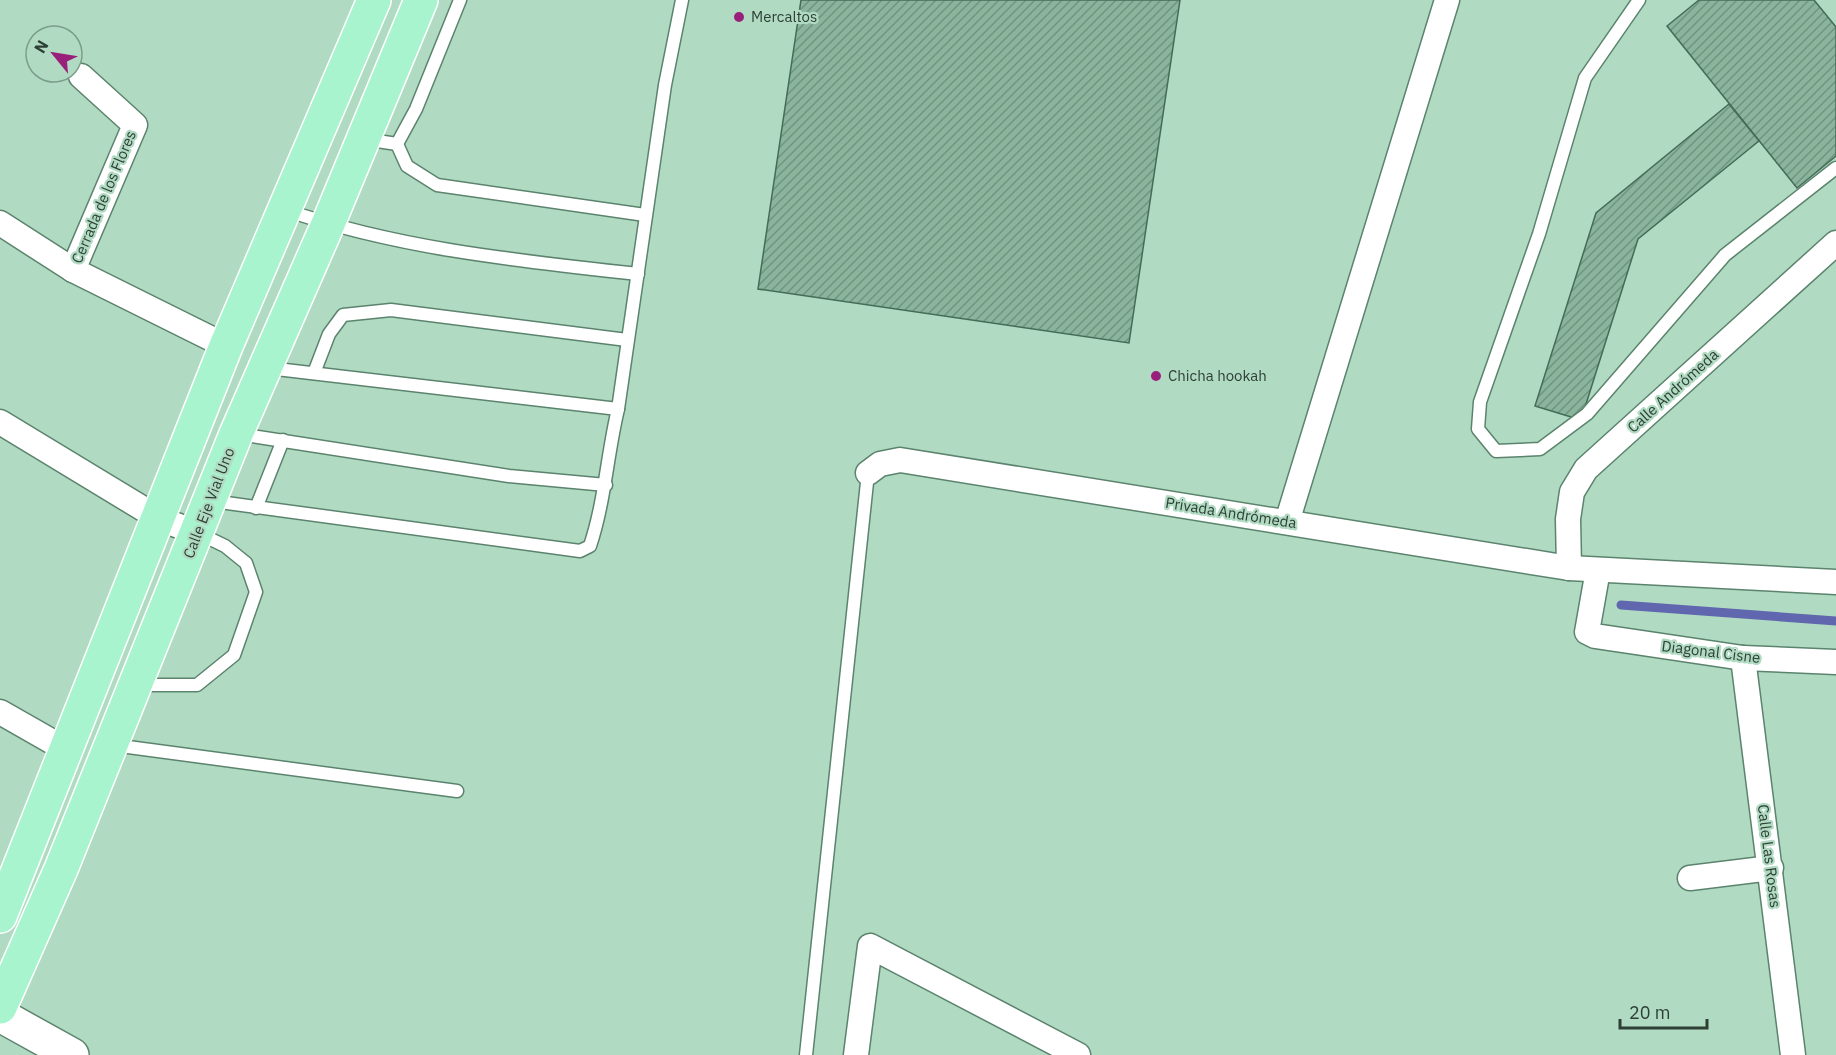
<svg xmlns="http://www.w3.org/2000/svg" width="1836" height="1055" font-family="'IBM Plex Sans',sans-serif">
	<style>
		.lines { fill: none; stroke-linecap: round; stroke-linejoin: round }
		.stream { stroke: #6067ae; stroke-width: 9 }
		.building { fill: url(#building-hatch); stroke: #456c57; stroke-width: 1.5 }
		.lane-casing { stroke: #5b836d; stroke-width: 15 }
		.street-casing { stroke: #5b836d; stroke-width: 27 }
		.secondary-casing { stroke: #5b836d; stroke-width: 36 }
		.primary-casing { stroke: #fff; stroke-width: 36 }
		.lane { stroke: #fff; stroke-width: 12 }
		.street { stroke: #fff; stroke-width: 24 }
		.secondary { stroke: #fff; stroke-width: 33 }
		.primary { stroke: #a7f4ce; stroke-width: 33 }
		.poi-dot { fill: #98207b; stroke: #b0dbc2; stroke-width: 2 }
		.labels { text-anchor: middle; stroke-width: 4.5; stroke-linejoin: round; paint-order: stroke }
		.poi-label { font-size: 15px; fill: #2e3f35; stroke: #b0dbc2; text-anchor: start }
		.street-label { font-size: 15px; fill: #2e3f35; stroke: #b0dbc2 }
	</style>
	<defs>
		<pattern id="building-hatch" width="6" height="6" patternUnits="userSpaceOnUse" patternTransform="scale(1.5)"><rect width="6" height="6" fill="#8ab49c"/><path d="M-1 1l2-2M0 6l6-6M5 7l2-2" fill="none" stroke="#719480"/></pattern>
	</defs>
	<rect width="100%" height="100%" fill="#b0dbc2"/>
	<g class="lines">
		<path class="stream" d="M1621,605L1836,621"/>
	</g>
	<g class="building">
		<path d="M801,0H1180L1129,343L758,289Z"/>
		<path d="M1699,0H1814L1836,27V156L1797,188L1667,26Z"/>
		<path d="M1729,104L1759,141L1638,239L1581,420L1535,406L1596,213Z"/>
	</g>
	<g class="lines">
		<g class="lane-casing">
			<g id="lane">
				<path d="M1639,0L1585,78L1539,234L1480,402L1478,429L1496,451L1540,449L1587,414L1725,255L1836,168"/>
				<path d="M364,139L397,144L416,109L460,0"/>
				<path d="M397,144L407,166L437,185L645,215"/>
				<path d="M286,210C399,249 520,261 638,274"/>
				<path d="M268,368L618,409"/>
				<path d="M314,373L329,334L343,315L391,310L627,340"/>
				<path d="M239,434L509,476L606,485"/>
				<path d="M212,501L580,551L590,546C605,501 607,455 618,409L665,85L682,0"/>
				<path d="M256,508L283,440"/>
				<path d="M137,685H197L234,655L256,592L246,563L225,546L198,533"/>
				<path d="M113,745L457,791"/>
				<path d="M806,1055L868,473"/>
			</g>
		</g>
		<g class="street-casing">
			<g id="street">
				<path d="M0,223L73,270L226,346"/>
				<path d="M73,270L135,125L81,76"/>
				<path d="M0,422L160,519L198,533"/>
				<path d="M868,473L880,464L900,460L1569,568L1836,582"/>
				<path d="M1287,522L1447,0"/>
				<path d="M1569,568L1568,519L1572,492L1586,469L1836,243"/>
				<path d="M1598,570L1587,632L1595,636L1743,658L1836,662"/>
				<path d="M1743,658L1793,1055"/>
				<path d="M0,712L65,749"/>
				<path d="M1690,878L1771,868"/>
				<path d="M856,1055L870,946L1078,1055"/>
			</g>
		</g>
		<g class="secondary-casing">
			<path id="secondary" d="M0,1015L72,1055"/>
		</g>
		<g class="primary-casing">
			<g id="primary">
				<path d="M0,916L226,346L374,0"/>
				<path d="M0,1007L61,869L236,434L328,224L421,0"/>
			</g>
		</g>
		<use href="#lane" class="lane"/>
		<use href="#street" class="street"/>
		<use href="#secondary" class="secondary"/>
		<use href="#primary" class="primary"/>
	</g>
	<g class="poi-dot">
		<circle cx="739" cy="17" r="6"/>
		<circle cx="1156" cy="376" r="6"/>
	</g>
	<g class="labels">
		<g class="poi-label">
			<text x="751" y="22">Mercaltos</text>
			<text x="1168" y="381">Chicha hookah</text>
		</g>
		<g class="street-label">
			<text transform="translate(104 197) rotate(-67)" y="5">Cerrada de los Flores</text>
			<text transform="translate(1673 391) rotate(-42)" y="5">Calle Andrómeda</text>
			<text transform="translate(209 503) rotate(-69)" y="5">Calle Eje Vial Uno</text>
			<text transform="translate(1231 513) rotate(9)" y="5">Privada Andrómeda</text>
			<text transform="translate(1711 652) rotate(7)" y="5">Diagonal Cisne</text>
			<text transform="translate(1769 856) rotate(83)" y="5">Calle Las Rosas</text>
		</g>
	</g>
	<g transform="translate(54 54) rotate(300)"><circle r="28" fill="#b0dbc2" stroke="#7c9d8a" stroke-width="1.5"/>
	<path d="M0-4.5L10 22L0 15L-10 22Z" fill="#98207b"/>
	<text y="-9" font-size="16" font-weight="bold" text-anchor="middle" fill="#2e3f35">N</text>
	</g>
	<path d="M1620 1019v9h87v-9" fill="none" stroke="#2e3f35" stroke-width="3"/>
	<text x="1629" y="1019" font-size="18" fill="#2e3f35" stroke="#b0dbc2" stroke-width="4.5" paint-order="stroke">20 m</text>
</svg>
